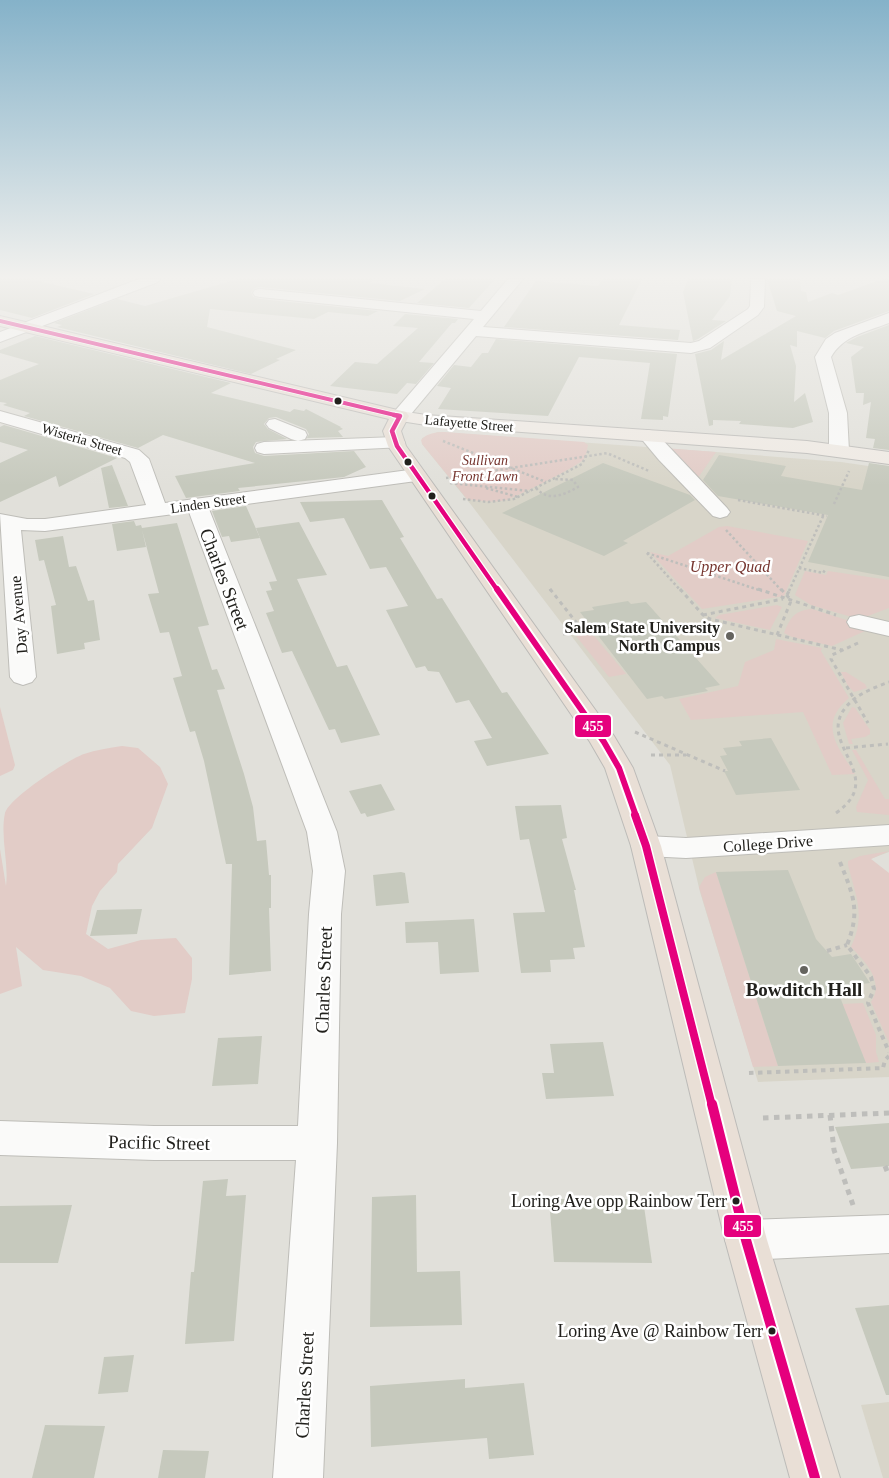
<svg xmlns="http://www.w3.org/2000/svg" width="889" height="1478" font-family="Georgia,serif">
	<style>
		.built { fill: #d8d5c9 }
		.green { fill: #e2ccc7 }
		.building { fill: #c6c9bd }
		.lines { fill: none; stroke-linecap: round; stroke-linejoin: round }
		.minor-casing { stroke: #bebdb8; stroke-width: 2 }
		.major-casing { stroke: #bcbbb8; stroke-width: 2 }
		.highway-casing { stroke: #bcbbb8; stroke-width: 2 }
		.path-far3 { stroke: #bebebb; stroke-width: 2.5; stroke-dasharray: 2.5 2.5; stroke-linecap: butt }
		.path-far2 { stroke: #bebebb; stroke-width: 3; stroke-dasharray: 4 4; stroke-linecap: butt }
		.path-far1 { stroke: #bebebb; stroke-width: 4; stroke-dasharray: 4.5 4.5; stroke-linecap: butt }
		.path { stroke: #bebebb; stroke-width: 5; stroke-dasharray: 5.5 5.5; stroke-linecap: butt }
		.minor { fill: #fafaf9; fill-rule: evenodd }
		.major { fill: #efeae4; fill-rule: evenodd }
		.highway { fill: #e9dfd6; fill-rule: evenodd }
		.bus-1-far4-casing { stroke: #fff; stroke-width: 5.5 }
		.bus-1-far3-casing { stroke: #fff; stroke-width: 7 }
		.bus-1-far2-casing { stroke: #fff; stroke-width: 10 }
		.bus-1-far1-casing { stroke: #fff; stroke-width: 11 }
		.bus-1-casing { stroke: #fff; stroke-width: 14 }
		.bus-1-far4 { stroke: #e5007d; stroke-width: 4 }
		.bus-1-far3 { stroke: #e5007d; stroke-width: 4.5 }
		.bus-1-far2 { stroke: #e5007d; stroke-width: 6 }
		.bus-1-far1 { stroke: #e5007d; stroke-width: 8 }
		.bus-1 { stroke: #e5007d; stroke-width: 10 }
		.bus-dot { fill: #22211d; stroke: #fff; stroke-width: 2 }
		.poi-dot { fill: #65645f; stroke: #fff; stroke-width: 2 }
		.labels { text-anchor: middle; stroke-width: 5; stroke-linejoin: round; paint-order: stroke }
		.far-street-label { font-size: 14px; fill: #22211d; stroke: #fff }
		.far-park-label { font-size: 14px; font-style: italic; fill: #76352f; stroke: #fff }
		.park-label { font-size: 16px; font-style: italic; fill: #76352f; stroke: #fff }
		.street-label { font-size: 16px; fill: #22211d; stroke: #fff }
		.poi-label { font-size: 16px; font-weight: bold; fill: #22211d; stroke: #fff; text-anchor: end }
		.near-bus-label { font-size: 18px; fill: #22211d; stroke: #fff; text-anchor: end }
		.near-street-label { font-size: 19px; fill: #22211d; stroke: #fff }
		.near-poi-label { font-size: 19px; font-weight: bold; fill: #22211d; stroke: #fff }
		.line-badge { stroke: #fff; stroke-width: 2 }
		.badge-label { font-size: 14px; text-anchor: middle; font-weight: bold; fill: #fff }
	</style>
	<rect width="100%" height="100%" fill="#e1e0da"/>
	<g class="built">
		<path d="M438,432L716,452L841,462L889,469V852L870,859L889,972V1077L758,1082L700,892L670,765L472,506L422,444V438Z"/>
		<path d="M889,1402V1478H883L861,1405Z"/>
	</g>
	<g class="green">
		<path d="M445,432L584,442L588,445C587,450 586,456 583,460C576,467 516,497 506,500C493,503 479,501 467,499L422,444L421,440C427,433 436,432 445,432Z"/>
		<path d="M664,448L716,452L695,482Z"/>
		<path d="M727,526L808,541L784,596L702,609L650,552L668,556L719,527Z"/>
		<path d="M805,571L826,575L828,571L889,580V608L860,619L855,618L811,605L795,595Z"/>
		<path d="M777,605L782,607L770,630L715,618L719,615Z"/>
		<path d="M812,609L856,623L855,626L865,631L832,646L792,637L784,633C790,618 795,610 812,609Z"/>
		<path d="M589,634L595,637L626,674L609,677L576,636Z"/>
		<path d="M776,639L822,648L821,651L849,698C818,724 837,746 855,774L832,775L803,712L691,720L679,699L738,686L745,662L774,650Z"/>
		<path d="M841,672H846L865,684L867,688L854,692L848,686Z"/>
		<path d="M0,707L15,765L13,770L0,776Z"/>
		<path d="M852,707L855,708L870,730V734L865,737L851,739L853,744H849L843,723Z"/>
		<path d="M122,746L138,748L160,767L168,784L152,828L118,864L117,872L100,891L92,906L86,934L108,949L141,940L176,938L192,958V979L185,1013L154,1016L131,1011L110,988L81,976L43,970L16,947L22,986L0,994V849L6,886C9,862 0,837 5,813C9,798 69,759 84,754C96,750 109,748 122,746Z"/>
		<path d="M852,750H856L885,799H889V815L857,812L856,807L868,780Z"/>
		<path d="M889,851L871,859L889,873V1043L871,1002C885,982 865,961 851,947C866,915 856,897 848,865V861L860,856Z"/>
		<path d="M716,872L778,1066L753,1067L699,887L705,877Z"/>
		<path d="M863,1003L876,1035V1052L879,1062L866,1063L842,1004Z"/>
	</g>
	<g class="building">
		<path d="M0,279H30L94,294L32,318L0,310Z"/>
		<path d="M238,279H373L370,283L425,289L400,301L260,287L255,288L251,292L253,297L260,299L378,311L368,316L328,312L314,319L210,309L207,327L296,350L276,359L280,360L251,374L57,327L62,325L54,323L117,299L145,306Z"/>
		<path d="M445,279H495L469,308L417,303Z"/>
		<path d="M602,279H642L619,325L680,330L678,340L504,327L536,281L598,286Z"/>
		<path d="M688,279H732L730,296L712,320L726,321L698,339L693,341L683,292Z"/>
		<path d="M767,279H800L801,291L806,292L808,302L832,293L838,295L883,279H889V311L834,331L825,338L797,331V347L790,345L796,366L794,402L805,393L813,422L793,428L739,424L741,421L713,420V425L709,426L695,354L711,350L724,341L721,360L796,316L777,311Z"/>
		<path d="M405,314L458,319L455,323H452L419,362L434,363L416,384L407,383L397,394L330,386L355,362L377,364L418,328L393,326Z"/>
		<path d="M889,325V450L873,448L875,439L866,438L871,402L863,405L864,393H856L851,357L864,347L846,343L857,337Z"/>
		<path d="M35,336L231,383L211,393L290,412L294,409L304,411L306,409L341,427H340L343,429L338,431L343,437L307,438L309,434L306,429L276,417L269,418L264,424L268,429L287,439L256,442L253,447L255,453L264,456L354,451L366,467L344,477L238,488L240,491L186,498L175,476L255,463L163,435L138,448L24,416L30,413L3,405L7,403L0,402V380L39,364L0,353V350Z"/>
		<path d="M496,339L677,354L668,417L663,416V420L641,419L650,363L579,357L548,416L438,409L451,388L437,386L454,365L471,367L482,353H488Z"/>
		<path d="M4,425L117,458L59,487L56,476L0,502V463L28,450L0,442V427Z"/>
		<path d="M719,455L786,466L781,476L862,490L869,463L889,466V577L808,562L828,515L718,496L703,480Z"/>
		<path d="M603,463L690,495L695,500L623,541L628,543L604,556L502,513Z"/>
		<path d="M112,465L128,506L109,508L101,468Z"/>
		<path d="M382,500L404,537L400,538L437,599L442,598L502,693L507,692L549,754L487,766L474,741L492,738L469,700L456,703L439,672L428,671L425,666L416,668L386,610L408,606L386,567L370,569L344,518L310,522L300,502Z"/>
		<path d="M246,506L260,538L231,542L229,536L222,537L212,511Z"/>
		<path d="M134,521L136,526L141,525L142,528L177,523L209,625L198,627L212,670L217,669L225,689L217,690L244,774L253,807L257,841L266,840L269,875H271V908H269L271,971L229,975L232,864H226L204,761L195,731L190,732L173,678L182,676L169,632L160,633L148,594L159,593L142,530L146,547L117,551L112,524Z"/>
		<path d="M299,522L327,575L297,579L337,667L347,665L380,735L341,743L335,729L329,730L292,651L282,653L266,613L274,611L266,591L272,590L269,582L277,581L256,528Z"/>
		<path d="M63,536L69,567L76,566L88,601L94,600L100,640L84,643L85,649L57,654L51,606L56,605L44,560L39,561L35,540Z"/>
		<path d="M628,601L631,604L646,602L720,685L705,688L708,691L665,699L662,696L647,699L580,612L594,610L592,607Z"/>
		<path d="M771,738L800,790L736,795L724,771H728L720,756L727,755L723,748L742,746L739,741Z"/>
		<path d="M381,784L395,810L367,817L365,813L361,814L349,791Z"/>
		<path d="M561,805L567,838L562,839L576,890H574L585,947L573,948L575,959L550,960L551,972L521,973L513,913L545,912L529,839L520,840L515,806Z"/>
		<path d="M788,870L816,939L832,957L851,954L870,983L836,987L866,1063L778,1066L716,872Z"/>
		<path d="M401,872L405,873L409,903L376,906L373,875Z"/>
		<path d="M142,909L137,934L90,936L97,910Z"/>
		<path d="M474,919L479,972L440,974L438,942L406,943L405,922Z"/>
		<path d="M262,1036L258,1084L212,1086L218,1038Z"/>
		<path d="M603,1042L614,1096L546,1099L542,1073H554L550,1044Z"/>
		<path d="M889,1123V1166L851,1169L835,1127Z"/>
		<path d="M228,1179L226,1196L246,1195L234,1341L185,1344L191,1272H194L203,1181Z"/>
		<path d="M416,1195L417,1272L460,1271L462,1325L370,1327L372,1197Z"/>
		<path d="M549,1199H643L652,1263L554,1262Z"/>
		<path d="M72,1205L58,1263H0V1206Z"/>
		<path d="M889,1305V1395H886L855,1308Z"/>
		<path d="M134,1355L128,1392L98,1394L104,1357Z"/>
		<path d="M465,1379V1388L524,1383L534,1455L489,1459L487,1438L371,1447L370,1386Z"/>
		<path d="M45,1425L105,1426L94,1478H32Z"/>
		<path d="M163,1450L209,1451L205,1478H158Z"/>
	</g>
	<g class="lines">
		<g class="minor-casing">
			<g id="minor">
				<path d="M139,279H160L158,282L0,342V332Z"/>
				<path d="M508,279H523L483,327L691,343L699,341L748,309L750,306L751,279H765L764,307L758,315L710,348L691,353L476,336L406,420L400,421L394,420L391,416L394,412L474,319L260,297L255,296L253,293L255,290L260,289L481,311Z"/>
				<path d="M889,313V323C866,332 844,335 831,357L847,413L849,451L846,455L839,457L832,455L829,451V413L815,357L826,339L835,333Z"/>
				<path d="M0,411L139,450L149,459L165,503L416,469L423,471L426,475L423,479L416,481L209,509L337,832L345,871L341,914L337,1143L323,1478H273L296,1160H154L0,1155V1121L154,1126H298L309,914L313,871L307,832L189,512L45,531L21,530L36,677L32,682L23,685L14,682L10,677L0,514L27,519H45L146,505L130,462L125,458L0,422Z"/>
				<path d="M275,419L305,431L307,435L305,439L298,441L291,439L269,428L266,424L269,420Z"/>
				<path d="M648,430L655,432L727,508L730,512L727,516L720,518L713,516L659,460L639,436L641,432Z"/>
				<path d="M396,437L403,439L405,443L403,447L264,454L257,452L255,448L257,444L264,442Z"/>
				<path d="M859,615L889,622V636L850,627L847,622L850,617Z"/>
				<path d="M889,825V845L686,858L646,856L635,853L631,846L635,839L646,836L686,838Z"/>
				<path d="M889,1215V1253L746,1260L731,1254L725,1240L731,1226L746,1220Z"/>
			</g>
		</g>
		<g class="major-casing">
			<path id="major" d="M400,411L426,415L807,441L889,452V464L807,453L426,425L394,420L391,416L394,412Z"/>
		</g>
		<g class="highway-casing">
			<path id="highway" d="M0,316L406,412L409,416L401,431L406,446L614,736L633,768L661,846L767,1240L840,1478H790L725,1240L631,846L605,768L590,742L388,446L383,431L389,419L0,326Z"/>
		</g>
		<g class="path-far3">
			<path d="M443,441L546,482"/>
			<path d="M609,454L649,471"/>
			<path d="M446,478L608,453"/>
			<path d="M450,483L530,491"/>
			<path d="M486,488L518,497"/>
			<path d="M536,488C548,502 564,495 578,487L573,480L554,479"/>
			<path d="M463,499L488,502L514,499L582,464L589,450"/>
			<path d="M738,500L827,516"/>
			<path d="M834,504L849,471"/>
			<path d="M726,530L782,591"/>
			<path d="M647,553L762,591"/>
			<path d="M647,553L681,591"/>
			<path d="M799,568L823,573L825,570"/>
			<path d="M550,589L551,591"/>
			<path d="M789,591L824,514"/>
		</g>
		<g class="path-far2">
			<path d="M550,589L583,631"/>
			<path d="M680,589L703,615L710,619L842,650"/>
			<path d="M758,589L836,615"/>
			<path d="M781,589L791,600"/>
			<path d="M787,595L790,589"/>
			<path d="M703,615L783,599"/>
			<path d="M563,634L588,630"/>
			<path d="M777,635L791,601"/>
			<path d="M858,643L832,655L831,659L868,723"/>
			<path d="M635,732L725,771"/>
			<path d="M846,748L888,744"/>
			<path d="M651,755H686"/>
			<path d="M836,813C889,776 815,744 846,707C856,694 874,688 889,682"/>
		</g>
		<g class="path-far1">
			<path d="M840,862C853,895 861,910 847,945L871,977L874,989L868,1003L889,1052"/>
			<path d="M827,951L847,945"/>
			<path d="M749,1073L883,1068L885,1060L889,1056"/>
		</g>
		<g class="path">
			<path d="M830,1115L834,1150L853,1205"/>
			<path d="M763,1118L889,1113"/>
			<path d="M885,1166L889,1176"/>
		</g>
		<use href="#minor" class="minor"/>
		<use href="#major" class="major"/>
		<use href="#highway" class="highway"/>
		<g class="bus-1-far4-casing">
			<path id="bus-1-far4" d="M0,321L399,416"/>
		</g>
		<g class="bus-1-far3-casing">
			<path id="bus-1-far3" d="M394,415L400,416L392,431L397,446L498,591"/>
		</g>
		<g class="bus-1-far2-casing">
			<path id="bus-1-far2" d="M497,589L604,742L619,768L636,816"/>
		</g>
		<g class="bus-1-far1-casing">
			<path id="bus-1-far1" d="M635,815L646,846L712,1106"/>
		</g>
		<g class="bus-1-casing">
			<path id="bus-1" d="M712,1104L746,1240L815,1478"/>
		</g>
		<use href="#bus-1-far4" class="bus-1-far4"/>
		<use href="#bus-1-far3" class="bus-1-far3"/>
		<use href="#bus-1-far2" class="bus-1-far2"/>
		<use href="#bus-1-far1" class="bus-1-far1"/>
		<use href="#bus-1" class="bus-1"/>
	</g>
	<linearGradient id="sky" x2="0" y2="1"><stop stop-color="#85b2c9"/><stop offset="0.57" stop-color="#f2f1ee"/><stop offset="1" stop-color="#f2f1ee" stop-opacity="0"/></linearGradient>
	<rect width="889" height="486" fill="url(#sky)"/>
	<g class="bus-dot">
		<circle cx="338" cy="401" r="4.5"/>
		<circle cx="408" cy="462" r="4.5"/>
		<circle cx="432" cy="496" r="4.5"/>
		<circle cx="736" cy="1201" r="4.5"/>
		<circle cx="772" cy="1331" r="4.5"/>
	</g>
	<g class="poi-dot">
		<circle cx="730" cy="636" r="5"/>
		<circle cx="804" cy="970" r="5"/>
	</g>
	<g class="labels">
		<g class="far-street-label">
			<text transform="translate(469 423) rotate(5)" y="5">Lafayette Street</text>
			<text transform="translate(82 439) rotate(16)" y="5">Wisteria Street</text>
			<text transform="translate(208 503) rotate(-8)" y="5">Linden Street</text>
		</g>
		<g class="far-park-label">
			<text x="485" y="465">Sullivan<tspan x="485" dy="16">Front Lawn</tspan></text>
		</g>
		<g class="park-label">
			<text x="730" y="572">Upper Quad</text>
		</g>
		<g class="street-label">
			<text transform="translate(18 615) rotate(-95)" y="6">Day Avenue</text>
			<text transform="translate(768 843) rotate(-4)" y="6">College Drive</text>
		</g>
		<g class="poi-label">
			<text x="720" y="633">Salem State University<tspan x="720" dy="18">North Campus</tspan></text>
		</g>
		<g class="near-bus-label">
			<text x="727" y="1207">Loring Ave opp Rainbow Terr</text>
			<text x="763" y="1337">Loring Ave @ Rainbow Terr</text>
		</g>
		<g class="near-street-label">
			<text transform="translate(225 579) rotate(69)" y="7">Charles Street</text>
			<text transform="translate(323 980) rotate(-88)" y="7">Charles Street</text>
			<text transform="translate(159 1142) rotate(1)" y="7">Pacific Street</text>
			<text transform="translate(304 1385) rotate(-87)" y="7">Charles Street</text>
		</g>
		<g class="near-poi-label">
			<text x="804" y="996">Bowditch Hall</text>
		</g>
	</g>
	<g class="line-badge">
		<rect x="574" y="714" width="38" height="24" rx="5" fill="#e5007d"/>
		<rect x="723" y="1214" width="39" height="24" rx="5" fill="#e5007d"/>
	</g>
	<g class="badge-label">
		<text x="593" y="731">455</text>
		<text x="743" y="1231">455</text>
	</g>
</svg>
